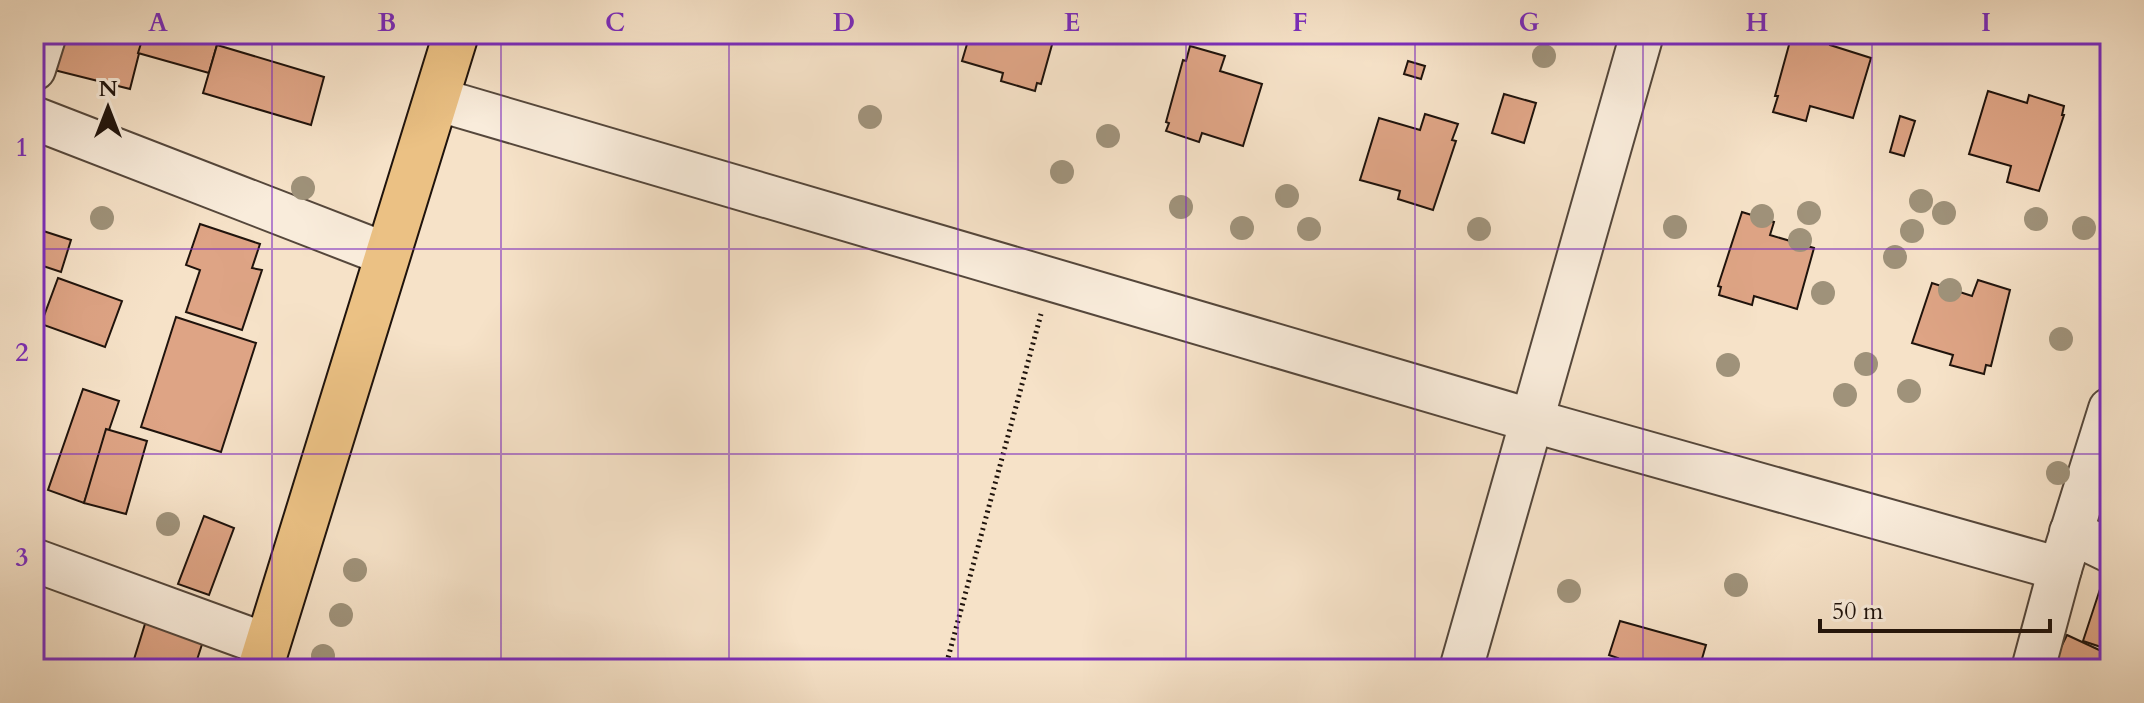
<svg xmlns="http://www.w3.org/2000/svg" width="2144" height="703" font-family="Cardo,serif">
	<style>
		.building { fill: #dea485; stroke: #1f130c; stroke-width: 2 }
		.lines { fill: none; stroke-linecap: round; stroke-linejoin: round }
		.minor-casing { stroke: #55473b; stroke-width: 46 }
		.major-casing { stroke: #1f130c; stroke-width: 48 }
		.path { stroke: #1f130c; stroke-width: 5; stroke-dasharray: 2 4; stroke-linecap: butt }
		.minor { stroke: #f9ecdb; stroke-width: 42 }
		.major { stroke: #ebc184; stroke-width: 44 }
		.tree { fill: #9f927a }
		.grid { fill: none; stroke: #7b2cbf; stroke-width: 2; stroke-opacity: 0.55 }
		.neatline { fill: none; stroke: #7b2cbf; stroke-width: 3 }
		.grid-label { font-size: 26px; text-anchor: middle; font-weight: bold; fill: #7b2cbf }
	</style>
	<rect width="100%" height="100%" fill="#f6e2c8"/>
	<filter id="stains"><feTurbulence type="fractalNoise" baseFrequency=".0025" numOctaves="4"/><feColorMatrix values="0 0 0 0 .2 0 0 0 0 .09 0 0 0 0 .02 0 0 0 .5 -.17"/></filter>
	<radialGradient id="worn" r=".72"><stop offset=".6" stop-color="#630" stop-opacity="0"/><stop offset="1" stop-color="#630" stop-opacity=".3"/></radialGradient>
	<g class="building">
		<path d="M54,34H144L130,89L46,68Z"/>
		<path d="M144,34H220L209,73L138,53Z"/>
		<path d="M970,34H1055L1041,84L1037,83L1035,91L1001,81L1003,73L962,61Z"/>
		<path d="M1792,34H1825L1832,36L1830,45L1871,58L1853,118L1810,106L1806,121L1773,112L1778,96H1775Z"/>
		<path d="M217,45L324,77L311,125L203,93Z"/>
		<path d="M1190,46L1225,56L1220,71L1262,84L1243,146L1202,133L1199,142L1166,131L1169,123L1166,122L1183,60L1186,61Z"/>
		<path d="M1408,61L1425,66L1421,79L1404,74Z"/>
		<path d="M1988,91L2027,103L2029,95L2064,106L2062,115H2064L2039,191L2007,182L2011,166L1969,154Z"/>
		<path d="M1504,94L1536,103L1524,143L1492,133Z"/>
		<path d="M1425,114L1458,124L1452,140L1456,141L1433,210L1398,199L1400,191L1360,180L1379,118L1420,130Z"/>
		<path d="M1900,116L1915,121L1904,156L1890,152Z"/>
		<path d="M1742,212L1774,222L1770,235L1814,248L1797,309L1754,296L1752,305L1719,295L1721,287L1718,286Z"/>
		<path d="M200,224L260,244L252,268L262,270L242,330L186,312L200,270L186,265Z"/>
		<path d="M34,228L71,240L61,272L34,263Z"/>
		<path d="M58,278L122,301L105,347L41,324Z"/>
		<path d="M1978,280L2010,290L1991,366L1986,365L1984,374L1950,365L1953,355L1912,343L1932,283L1972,296Z"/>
		<path d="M176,317L256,343L221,452L141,427Z"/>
		<path d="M83,389L119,401L84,503L48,490Z"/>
		<path d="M106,429L147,441L126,514L84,503Z"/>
		<path d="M204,516L234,528L209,595L178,584Z"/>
		<path d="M2103,580L2110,583V650L2083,641Z"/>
		<path d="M149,611L207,629L194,669H131Z"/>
		<path d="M1620,621L1706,645L1699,669H1614L1618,658L1609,655Z"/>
		<path d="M2067,635L2110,655V669H2075L2055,659Z"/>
	</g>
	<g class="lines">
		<g class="minor-casing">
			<g id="minor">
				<path d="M34,69L45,34"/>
				<path d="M436,99L1530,420L2060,569"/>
				<path d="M34,118L388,255"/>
				<path d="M2071,532L2110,551"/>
				<path d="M34,560L267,645"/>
				<path d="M1461,669L1642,34"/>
				<path d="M2033,669L2060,569L2110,409"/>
			</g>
		</g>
		<g class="major-casing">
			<path id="major" d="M260,669L456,34"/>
		</g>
		<path class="path" d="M945,669L1041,314"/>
		<use href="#minor" class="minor"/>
		<use href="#major" class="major"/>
	</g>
	<g class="tree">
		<circle cx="1544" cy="56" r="12"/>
		<circle cx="870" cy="117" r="12"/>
		<circle cx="1108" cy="136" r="12"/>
		<circle cx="1062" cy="172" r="12"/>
		<circle cx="303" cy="188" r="12"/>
		<circle cx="1287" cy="196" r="12"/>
		<circle cx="1921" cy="201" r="12"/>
		<circle cx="1181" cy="207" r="12"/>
		<circle cx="1809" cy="213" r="12"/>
		<circle cx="1944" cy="213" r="12"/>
		<circle cx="1762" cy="216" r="12"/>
		<circle cx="102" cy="218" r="12"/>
		<circle cx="2036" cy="219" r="12"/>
		<circle cx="1675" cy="227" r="12"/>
		<circle cx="1242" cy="228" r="12"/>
		<circle cx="2084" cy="228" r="12"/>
		<circle cx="1309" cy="229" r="12"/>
		<circle cx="1479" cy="229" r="12"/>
		<circle cx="1912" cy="231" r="12"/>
		<circle cx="1800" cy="240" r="12"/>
		<circle cx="1895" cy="257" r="12"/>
		<circle cx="1950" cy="290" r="12"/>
		<circle cx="1823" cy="293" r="12"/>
		<circle cx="2061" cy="339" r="12"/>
		<circle cx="1866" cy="364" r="12"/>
		<circle cx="1728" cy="365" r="12"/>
		<circle cx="1909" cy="391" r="12"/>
		<circle cx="1845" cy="395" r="12"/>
		<circle cx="2058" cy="473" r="12"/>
		<circle cx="168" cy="524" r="12"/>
		<circle cx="355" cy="570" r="12"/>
		<circle cx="1736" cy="585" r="12"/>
		<circle cx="1569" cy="591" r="12"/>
		<circle cx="341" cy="615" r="12"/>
		<circle cx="323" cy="656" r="12"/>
	</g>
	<path class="grid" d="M272,34V669M501,34V669M729,34V669M958,34V669M1186,34V669M1415,34V669M1643,34V669M1872,34V669M34,249H2110M34,454H2110"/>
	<rect width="2144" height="703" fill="none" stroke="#f6e2c8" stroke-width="88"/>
	<g transform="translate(108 108)" stroke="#f9ecdb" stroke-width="6" paint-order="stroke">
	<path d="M0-6L14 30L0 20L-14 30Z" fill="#1f130c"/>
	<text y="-12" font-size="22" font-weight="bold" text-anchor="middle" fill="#1f130c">N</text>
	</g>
	<path d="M1820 619v12h230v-12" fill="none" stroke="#1f130c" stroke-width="4"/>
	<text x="1832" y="619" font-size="24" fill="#1f130c" stroke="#f9ecdb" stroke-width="6" paint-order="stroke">50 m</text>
	<rect x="44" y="44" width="2056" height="615" class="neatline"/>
	<g class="grid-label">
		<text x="158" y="31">A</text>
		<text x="387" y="31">B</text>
		<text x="615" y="31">C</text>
		<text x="844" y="31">D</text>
		<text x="1072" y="31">E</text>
		<text x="1300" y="31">F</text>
		<text x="1529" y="31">G</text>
		<text x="1757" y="31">H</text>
		<text x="1986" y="31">I</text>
		<text x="22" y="156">1</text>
		<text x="22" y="361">2</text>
		<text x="22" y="566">3</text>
	</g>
	<rect width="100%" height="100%" filter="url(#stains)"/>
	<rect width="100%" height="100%" fill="url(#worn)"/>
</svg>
